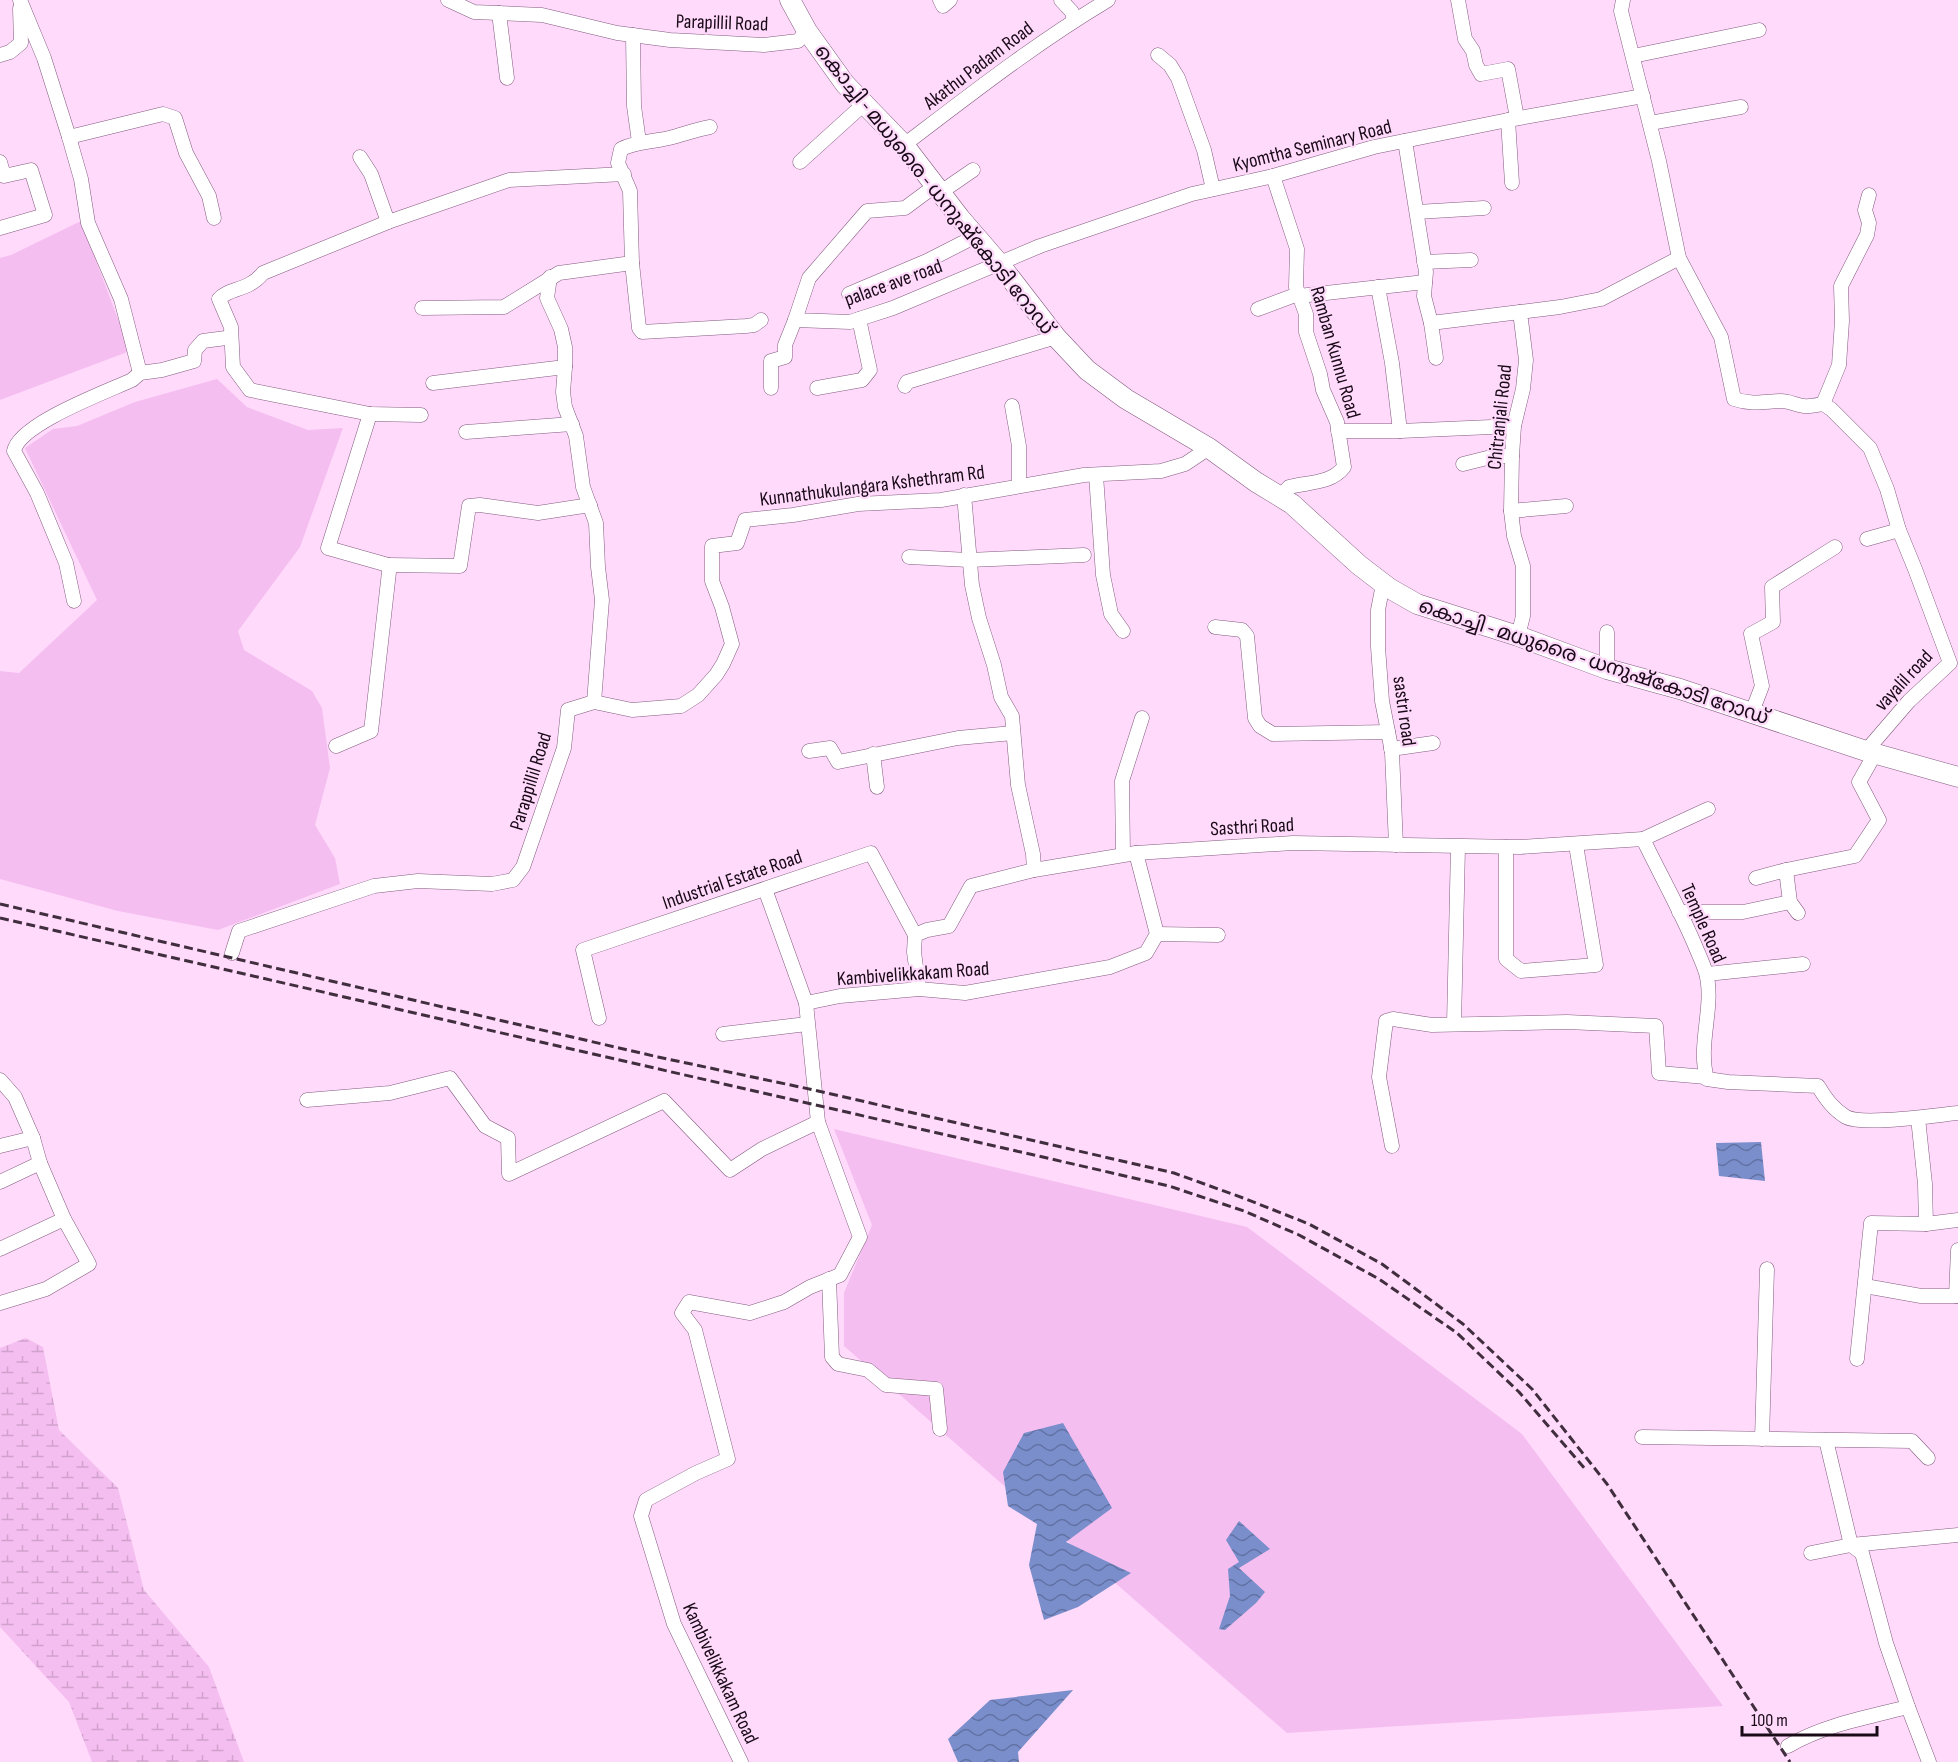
<svg xmlns="http://www.w3.org/2000/svg" width="1958" height="1762" font-family="'Sofia Sans Condensed','Noto Sans Malayalam',sans-serif">
	<style>
		.grass { fill: #f5bef0 }
		.wetland { fill: url(#wetland-marsh) }
		.water { fill: url(#water-waves) }
		.lines { fill: none; stroke-linecap: round; stroke-linejoin: round }
		.minor-casing { stroke: #835b7f; stroke-width: 15 }
		.highway-casing { stroke: #835b7f; stroke-width: 21 }
		.minor { stroke: #fff; stroke-width: 14 }
		.highway { stroke: #fff; stroke-width: 20 }
		.rail { stroke: #402e3f; stroke-width: 3; stroke-dasharray: 9 4.5; stroke-linecap: butt }
		.labels { text-anchor: middle; stroke-width: 4.5; stroke-linejoin: round; paint-order: stroke }
		.street-label { font-size: 20px; fill: #190a18; stroke: #ffdafb }
	</style>
	<defs>
		<pattern id="wetland-marsh" width="20" height="14" patternUnits="userSpaceOnUse" patternTransform="scale(1.5)"><rect width="20" height="14" fill="#f5bef0"/><path d="M1 5h8M5 5V1M11 12h8M15 12V8" fill="none" stroke="#d1a2cd"/></pattern>
		<pattern id="water-waves" width="16" height="10" patternUnits="userSpaceOnUse" patternTransform="scale(1.5)"><rect width="16" height="10" fill="#798ecb"/><path d="M0 5q4-4 8 0t8 0" fill="none" stroke="#6272a4"/></pattern>
	</defs>
	<rect width="100%" height="100%" fill="#ffdafb"/>
	<g class="grass">
		<path d="M81,221L130,351L0,400V258L11,255Z"/>
		<path d="M217,379L247,407L308,430L343,428L300,547L238,631L244,650L312,691L322,708L330,768L315,825L335,858L340,884L218,930L118,911L0,879V671L19,673L97,600L25,448L53,429L77,426L135,402Z"/>
		<path d="M834,1129L1247,1227L1522,1434L1723,1706L1287,1733L844,1346V1293L872,1225Z"/>
	</g>
	<path class="wetland" d="M26,1338L43,1347L59,1430L118,1488L144,1590L209,1667L244,1762H92L69,1702L0,1627V1348Z"/>
	<g class="water">
		<path d="M1761,1142L1765,1181L1719,1176L1716,1143Z"/>
		<path d="M1063,1423L1112,1508L1066,1542L1131,1573L1078,1607L1044,1620L1029,1565L1037,1524L1008,1506L1003,1472L1024,1433Z"/>
		<path d="M1239,1521L1270,1549L1239,1568L1265,1592L1256,1603L1225,1630L1219,1629L1230,1596L1228,1569L1239,1562L1226,1540Z"/>
		<path d="M1073,1690L1018,1752L1019,1762H958L948,1739L990,1700Z"/>
	</g>
	<g class="lines">
		<g class="minor-casing">
			<g id="minor">
				<path d="M20,0L44,58L69,137L81,179L88,223L121,299L140,373"/>
				<path d="M448,0L474,12L542,15L617,33L670,40L764,45L798,41L807,31"/>
				<path d="M940,0L943,6L950,0"/>
				<path d="M1061,0L1072,12L1074,20"/>
				<path d="M1458,0L1465,39L1473,51L1476,65L1481,74L1508,69L1517,118"/>
				<path d="M499,13L507,78"/>
				<path d="M633,35L634,106L639,142"/>
				<path d="M0,55L10,52L21,43L20,8"/>
				<path d="M1158,55L1170,65L1178,78L1204,150L1213,189"/>
				<path d="M1633,56L1759,30"/>
				<path d="M1508,120L1512,183"/>
				<path d="M1650,123L1741,107"/>
				<path d="M69,137L163,114L175,118L186,153L209,196L214,218"/>
				<path d="M1405,141L1426,272L1424,296L1431,323L1520,312"/>
				<path d="M904,145C971,94 1036,43 1108,0"/>
				<path d="M360,157L371,174L388,222"/>
				<path d="M0,162L4,176L31,170L45,215L0,228"/>
				<path d="M800,162L864,104"/>
				<path d="M1273,176L1297,249L1296,287L1306,314V332L1320,374L1323,390L1337,422L1344,467C1331,484 1308,482 1289,487L1280,497"/>
				<path d="M936,185L905,208L867,211L809,278L795,320L850,322L859,319L893,308L1040,246L1192,194L1273,176L1374,147L1508,120L1643,96"/>
				<path d="M941,192L973,170"/>
				<path d="M1417,212L1484,208"/>
				<path d="M1679,258L1721,337L1734,399C1752,405 1762,402 1781,401C1789,401 1796,405 1804,406C1809,407 1817,405 1823,404L1831,409L1870,448L1887,489L1899,530L1915,569L1950,663L1909,701L1866,751"/>
				<path d="M1424,262L1471,260"/>
				<path d="M632,263L639,328L642,332L746,326L754,325L761,320"/>
				<path d="M550,277L547,298L561,329L565,347V367"/>
				<path d="M849,294L927,261L976,236"/>
				<path d="M1299,296L1425,282"/>
				<path d="M422,308L504,307L559,273L632,263L630,191L618,163L621,149C638,141 655,142 673,137C684,134 698,129 710,127"/>
				<path d="M1258,309L1298,294"/>
				<path d="M1431,323L1436,358"/>
				<path d="M905,386L907,382L1056,337"/>
				<path d="M771,388V361L785,357V345L795,320"/>
				<path d="M817,388L862,380L870,370L859,319"/>
				<path d="M1823,404L1839,365L1842,321L1841,286L1867,235L1869,223L1865,210L1869,195"/>
				<path d="M1012,406L1019,446V485"/>
				<path d="M421,415L370,414L250,390L233,367L231,327L219,299C228,288 249,291 263,273L388,222L509,180L624,174"/>
				<path d="M1338,431H1400L1392,363L1378,287"/>
				<path d="M1400,431L1514,426"/>
				<path d="M466,432L572,424"/>
				<path d="M1463,464L1495,456H1512"/>
				<path d="M1096,475L1103,575L1111,614L1123,631"/>
				<path d="M1511,511L1566,506"/>
				<path d="M1867,539L1899,530"/>
				<path d="M909,557L969,560L1084,555"/>
				<path d="M388,565L460,566L469,506L480,505L538,513L590,505"/>
				<path d="M1383,584L1378,610V647L1382,701L1392,752L1396,845"/>
				<path d="M74,601L66,563L37,493L14,451C19,424 106,392 132,380L140,373L162,370L194,361L195,350L203,341L226,338L230,335"/>
				<path d="M1215,627L1242,630L1247,636L1255,718L1260,726L1273,734L1388,732"/>
				<path d="M1607,632V669"/>
				<path d="M1518,636L1523,616V566L1514,536L1511,511L1512,456L1514,426L1523,389L1526,360L1520,312L1560,307L1601,299L1679,258L1659,161L1621,11L1623,0"/>
				<path d="M594,702L632,710L681,706L698,695L716,675L723,664L732,644L722,607L712,581V546L737,543L745,520L793,515L858,504L941,500L1084,475L1161,471L1185,464L1209,448"/>
				<path d="M1752,712L1762,686L1751,634L1773,622L1772,587L1835,547"/>
				<path d="M336,746L371,731L389,572L388,565L328,548L370,414"/>
				<path d="M1391,749L1433,743"/>
				<path d="M809,751L830,748L838,762L958,738L1013,733"/>
				<path d="M873,754L877,787"/>
				<path d="M1643,839L1708,809"/>
				<path d="M1506,847V959L1521,971L1596,965L1576,845"/>
				<path d="M1123,854L1122,781L1142,718"/>
				<path d="M1034,870L1136,853L1293,843L1520,847L1643,839C1660,874 1679,908 1694,943C1698,953 1703,963 1706,973C1715,1006 1697,1044 1707,1079L1728,1082L1818,1086C1826,1099 1833,1109 1846,1117C1863,1126 1937,1115 1958,1113"/>
				<path d="M1756,878L1786,870"/>
				<path d="M765,889L806,1003"/>
				<path d="M1679,912H1743L1790,902"/>
				<path d="M1798,913L1790,902L1786,870L1855,856L1879,820L1859,782L1876,752"/>
				<path d="M1157,934L1218,935"/>
				<path d="M232,953L239,931L374,886L418,881L492,884L513,880L523,867L564,748L568,710L594,702L602,600L598,567L596,523L583,487L576,436L565,407L563,392L565,367L433,383"/>
				<path d="M1707,974L1803,964"/>
				<path d="M919,989L914,952L915,935L927,930L949,926L971,886L1034,870L1033,854L1018,785L1012,716L1001,697L994,665L979,618L972,585L964,495"/>
				<path d="M599,1018L583,950L871,853L915,935"/>
				<path d="M1454,1024L1458,847"/>
				<path d="M723,1034L807,1024"/>
				<path d="M0,1080L15,1097L33,1138L0,1146"/>
				<path d="M307,1100L390,1093L450,1078L485,1126L508,1138L509,1174L664,1101L730,1170L762,1149L818,1122"/>
				<path d="M1918,1118L1925,1184L1926,1224L1958,1220"/>
				<path d="M1392,1146L1379,1077L1386,1021L1393,1019L1432,1025L1567,1022L1656,1026L1659,1073L1706,1077"/>
				<path d="M0,1182L40,1163"/>
				<path d="M0,1249L64,1219L40,1163L33,1138"/>
				<path d="M829,1279L832,1357L838,1364L868,1370L886,1385L936,1389L940,1429"/>
				<path d="M1865,1286L1921,1296H1958"/>
				<path d="M1956,1296L1958,1250"/>
				<path d="M0,1303L46,1289L89,1264L64,1219"/>
				<path d="M1857,1359L1871,1223L1926,1224"/>
				<path d="M1642,1437L1912,1441L1928,1458"/>
				<path d="M1762,1439L1767,1269"/>
				<path d="M1826,1440L1851,1545L1958,1535"/>
				<path d="M1811,1553L1851,1545L1862,1553L1886,1643L1908,1707"/>
				<path d="M1788,1746C1824,1725 1868,1717 1908,1707L1929,1762"/>
				<path d="M741,1762L674,1624L641,1516L646,1500L696,1473L728,1459L695,1330L682,1313L689,1302L750,1313L784,1302L810,1287L840,1275L860,1237L818,1122L806,1003L840,996L919,989L965,993L1110,967L1146,953L1157,934L1136,853"/>
			</g>
		</g>
		<g class="highway-casing">
			<path id="highway" d="M790,0L807,31L845,84L904,145L960,218L998,262L1056,337L1087,370L1126,399L1209,448L1256,482L1292,504L1359,565L1389,588L1417,604L1518,636L1607,669L1680,689L1866,751L1958,777"/>
		</g>
		<use href="#minor" class="minor"/>
		<use href="#highway" class="highway"/>
		<g class="rail">
			<path d="M0,904L658,1057L814,1090L1174,1173L1246,1199L1309,1224L1382,1264L1463,1324L1532,1389L1607,1484L1790,1762"/>
			<path d="M0,918L1169,1186L1244,1211L1299,1235L1379,1279L1457,1333L1519,1392L1586,1470"/>
		</g>
	</g>
	<g class="labels">
		<g class="street-label">
			<text transform="translate(722 22) rotate(2)" y="7">Parapillil Road</text>
			<text transform="translate(978 65) rotate(-37)" y="7">Akathu Padam Road</text>
			<text transform="translate(1312 145) rotate(-14)" y="7">Kyomtha Seminary Road</text>
			<text transform="translate(935 189) rotate(51)" y="7">കൊച്ചി - മധുരൈ - ധനുഷ്‌കോടി റോഡ്</text>
			<text transform="translate(893 282) rotate(-20)" y="7">palace ave road</text>
			<text transform="translate(1336 352) rotate(74)" y="7">Ramban Kunnu Road</text>
			<text transform="translate(1499 417) rotate(-84)" y="7">Chitranjali Road</text>
			<text transform="translate(872 485) rotate(-7)" y="7">Kunnathukulangara Kshethram Rd</text>
			<text transform="translate(1594 661) rotate(18)" y="7">കൊച്ചി - മധുരൈ - ധനുഷ്‌കോടി റോഡ്</text>
			<text transform="translate(1903 680) rotate(-47)" y="7">vayalil road</text>
			<text transform="translate(1405 711) rotate(82)" y="7">sastri road</text>
			<text transform="translate(530 781) rotate(-73)" y="7">Parappillil Road</text>
			<text transform="translate(1252 826) rotate(-3)" y="7">Sasthri Road</text>
			<text transform="translate(732 879) rotate(-19)" y="7">Industrial Estate Road</text>
			<text transform="translate(1704 923) rotate(66)" y="7">Temple Road</text>
			<text transform="translate(913 973) rotate(-4)" y="7">Kambivelikkakam Road</text>
			<text transform="translate(721 1673) rotate(65)" y="7">Kambivelikkakam Road</text>
		</g>
	</g>
	<path d="M1742 1726v9h135v-9" fill="none" stroke="#190a18" stroke-width="3"/>
	<text x="1751" y="1726" font-size="18" fill="#190a18" stroke="#ffdafb" stroke-width="4.5" paint-order="stroke">100 m</text>
</svg>
